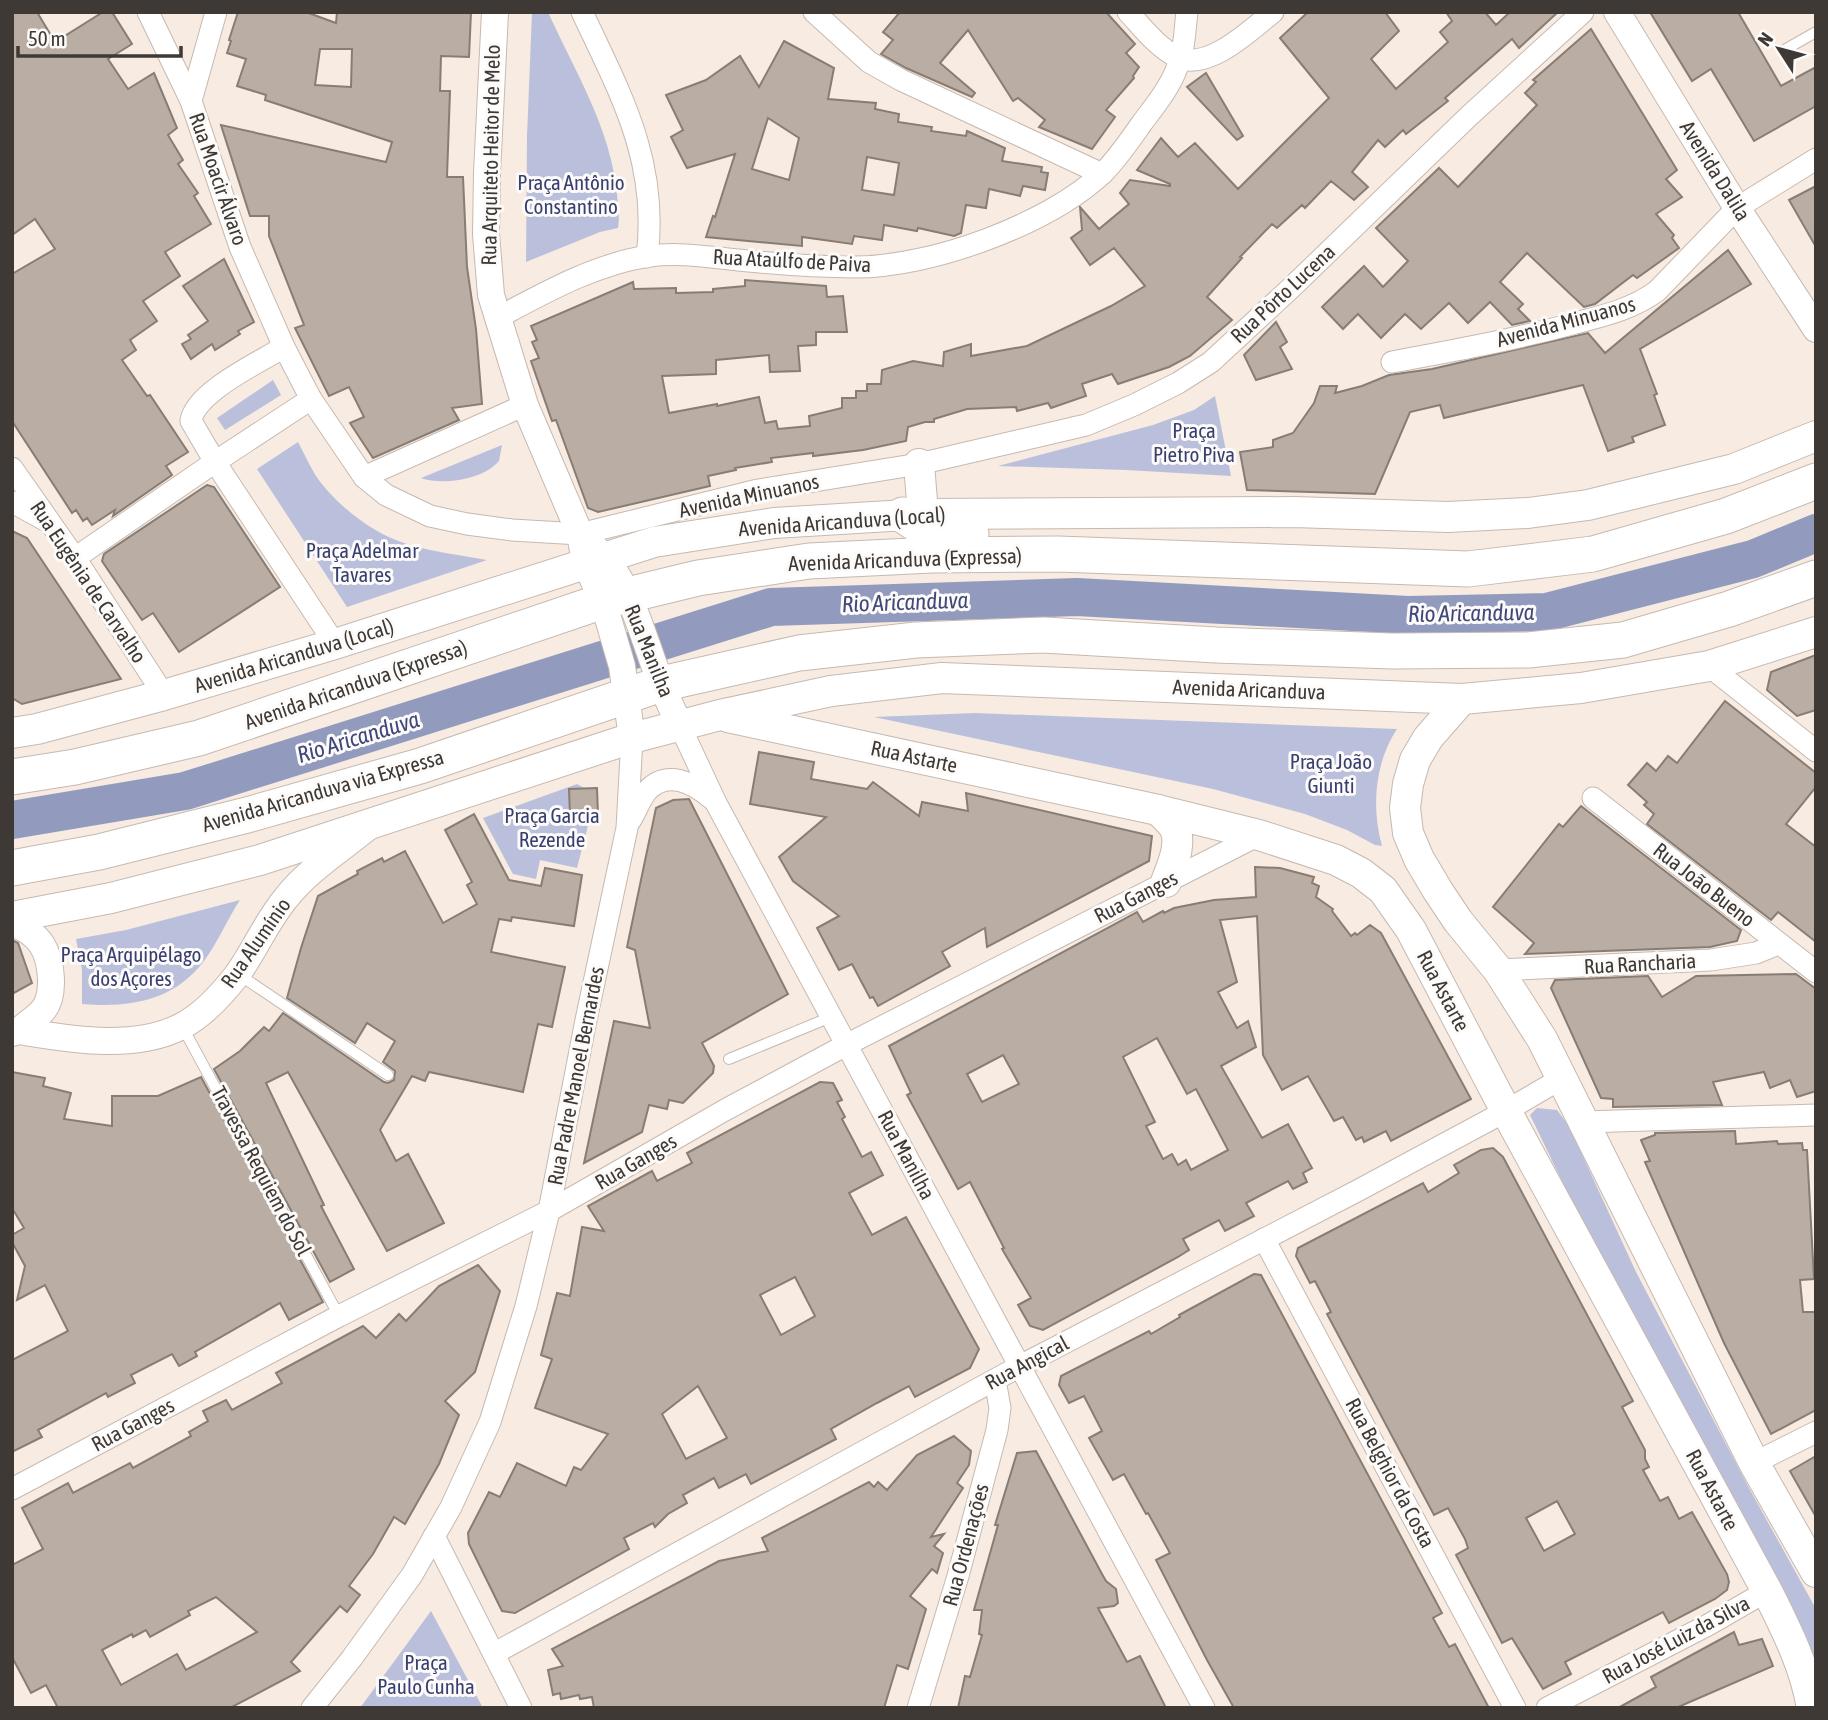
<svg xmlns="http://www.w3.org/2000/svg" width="1828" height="1720" font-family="'Asap Condensed',sans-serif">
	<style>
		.green { fill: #bac0dc }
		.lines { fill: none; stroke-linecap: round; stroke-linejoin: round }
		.river { stroke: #929bbe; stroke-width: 38 }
		.building { fill: #b9ada4; stroke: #887d74; stroke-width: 2; fill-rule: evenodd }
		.service-casing { stroke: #c6b9b0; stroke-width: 12 }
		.minor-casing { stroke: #c6b9b0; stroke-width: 23 }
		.tertiary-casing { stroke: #c6b9b0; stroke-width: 28 }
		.secondary-casing { stroke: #c6b9b0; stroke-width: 32 }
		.trunk-casing { stroke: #c6b9b0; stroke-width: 37 }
		.service { stroke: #fff; stroke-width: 10 }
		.minor { stroke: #fff; stroke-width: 21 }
		.tertiary { stroke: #fff; stroke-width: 26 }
		.secondary { stroke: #fff; stroke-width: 30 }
		.trunk { stroke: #fff; stroke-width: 35 }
		.labels { text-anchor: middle; stroke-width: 6; stroke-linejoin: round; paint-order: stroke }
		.street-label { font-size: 21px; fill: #3e3935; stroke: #fdfbf9 }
		.park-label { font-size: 21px; fill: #373f70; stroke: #fdfbf9 }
		.water-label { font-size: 23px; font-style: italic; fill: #3f4879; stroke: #fdfbf9 }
	</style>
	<rect width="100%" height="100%" fill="#f8ebe1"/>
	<g class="green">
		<path d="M532,12H548C575,72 611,128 617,195C618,206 620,217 618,228L600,232L526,262L527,136Z"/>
		<path d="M273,380L281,395L225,430L217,418Z"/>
		<path d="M1215,396L1231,476L1126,470L998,466L1153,425L1194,410Z"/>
		<path d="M298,442C304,453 309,465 316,476C336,505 373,534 407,544C433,552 460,555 487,560L347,607L257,469Z"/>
		<path d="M502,445L499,461C484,479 443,486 421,478Z"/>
		<path d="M975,713L1397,729C1375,762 1371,807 1382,846L1375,845L1347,830L1305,814L1213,789L874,717Z"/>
		<path d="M577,784L591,792V814L577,868L540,860L536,879L513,874L483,818Z"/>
		<path d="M240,900C227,920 218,942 204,961C174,1001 129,1008 82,1004V970L76,939L126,930Z"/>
		<path d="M1537,1108L1557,1110L1569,1126L1636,1272L1749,1488L1816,1609V1665L1649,1342L1578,1214L1530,1115Z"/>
		<path d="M431,1611L483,1708H360Z"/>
	</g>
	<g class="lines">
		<path class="river" d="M12,820L185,791L771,607L1077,597L1408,615L1547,612L1753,559L1816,533"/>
	</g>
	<g class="building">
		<path d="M12,12H37L55,42L103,12H112L132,44L108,59L128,89L154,73L177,128L168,135L183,160L178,164L198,193L194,196L211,224L165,252L180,276L143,301L157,321L130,340L136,350L122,360L147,396L150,395L188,452L166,466L172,475L113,516L115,510L92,525L87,518L83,521L76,510L72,513L12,421V274L55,249L35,219L12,235Z"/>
		<path d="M238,12H306L336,23L337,12H471L469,57L441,56L440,91H450L447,177H463L467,267L476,329L482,404L452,408L459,420L373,458L350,423L364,417L349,387L329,396L295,328L304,325L269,236V216H250L221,125L386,162L392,142L265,100L266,95L237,86L246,59L227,53L231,41L229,40ZM320,49H352L351,87L315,85Z"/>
		<path d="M900,12H1106L1135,44L1126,53L1139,67L1133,76L1134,78L1106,110L1115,117L1092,149L1039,127L1045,120L1018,98L1013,101L968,30L940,63L975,93L972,97L906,68L881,54L893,40L883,32Z"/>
		<path d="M1308,12H1385L1399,31L1371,59L1396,89L1448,42L1440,32L1452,21L1446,12H1485L1496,25L1510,12H1558L1519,48L1512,39L1445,98L1448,101L1406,134L1403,130L1385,147L1378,140L1352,172L1368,187L1354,200L1331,181L1305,208L1302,205L1277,228L1272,224L1240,257L1242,258L1207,297L1232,320L1190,356L1169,367L1118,384L1112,374L1082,384L1086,396L1051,408L1048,403L1017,411L1016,407L967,409L934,419V422H925L908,427L906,441L863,450L813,456V453L771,458L772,462L735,468L736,470L708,476L710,486L598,512L588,508L556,420L552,421L531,361L539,358L532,342L537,340L531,326L633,282L634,289L676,288V293L713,292V289L745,286V280L826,286L827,297L843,296L847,332H816V345L798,346L800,371L770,372L769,355L716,360V374L662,376L669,413L717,404V406L759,397L765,423L776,421L778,429L810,426L809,416L842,408V398H856V391H867V384H881L882,370L913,361L943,366L944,352L971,344V356L1027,346L1111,306L1145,286L1114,248L1090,265L1071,238L1082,230L1080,207L1099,229L1129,204L1120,193L1130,180L1170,186V184L1137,170L1161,138L1178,157L1195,143L1238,189L1329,98L1280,38Z"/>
		<path d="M1650,12H1738L1781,86L1816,67V106L1754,141L1711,69L1692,81Z"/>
		<path d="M1591,29L1677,170L1666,179L1682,197L1656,214L1674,235L1672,238L1679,248L1637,278L1633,275L1595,304L1584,307L1527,253L1500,282L1523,304L1518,309L1530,321L1512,325L1490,302L1468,323L1449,303L1421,329L1405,314L1381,338L1358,314L1343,329L1322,307L1364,266L1383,287L1408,261L1376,228L1439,168L1458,187L1537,105L1525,93L1536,82L1533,80Z"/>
		<path d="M784,41L834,68L828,99L876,103L875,109L899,114L898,122L932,127L931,131L966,136L967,131L1005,148L1002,161L1042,167L1041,172L1048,173L1045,190L1023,186L1020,196L989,189L986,208L966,205L961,233L954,236L918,228L917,231L884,225L882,240L854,236L852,244L802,237V246L706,237L713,216L715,217L735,154L687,168L671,137L683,130L666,95L706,80L740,56L759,87ZM768,118L799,138L789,180L752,169ZM867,157L899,163L894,195L862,190Z"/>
		<path d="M1206,73L1243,136L1237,140L1187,87Z"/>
		<path d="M1816,186V247L1789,200Z"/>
		<path d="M1728,250L1751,284L1640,349L1657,394L1654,395L1665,425L1632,437L1634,442L1608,451L1583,385L1444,418L1440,405L1410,412L1375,494L1247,490L1240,452L1273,447V440L1293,433L1314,403L1320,386H1337L1335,393L1362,386L1389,375L1432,369L1588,333L1605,353Z"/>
		<path d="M224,259L254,322L238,331L240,334L215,350L212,344L191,359L182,344L191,339L188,335L208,321L183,286Z"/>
		<path d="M1276,322L1287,342L1280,347L1292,369L1256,380L1244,355Z"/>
		<path d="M207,485L214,487L280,587L179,652L153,613L142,620L102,561L104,554Z"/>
		<path d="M12,531L27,538L121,679L22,704L12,698Z"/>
		<path d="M1816,655V710L1797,716L1767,690L1771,672Z"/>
		<path d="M1725,701L1816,773V787L1786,824L1816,847V942L1778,912L1771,920L1647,824L1654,814L1644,805L1647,802L1628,785L1647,763L1656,771L1668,756L1677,763Z"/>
		<path d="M759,752L814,762L811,779L867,789L873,782L919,816L922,802L968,811L966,793L1152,836L1149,861L987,947L985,928L942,952L950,966L878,1006L873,997L870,998L852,964L839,970L817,928L839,916L793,881L779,857L826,817L750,804Z"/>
		<path d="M597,788L598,815L570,816L569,789Z"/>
		<path d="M689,799L788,994L702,1043L714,1066L713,1073L683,1103L669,1100L667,1109L649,1105L642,1132L584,1163L614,1021L650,1028L635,950L627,947L656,808L673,800Z"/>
		<path d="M1581,806L1741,930L1737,941L1710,947L1525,954L1534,943L1493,907L1559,824L1563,827Z"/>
		<path d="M474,814L509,880L541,886L545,868L582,875L574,926L512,917L511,921L499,919L491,952L565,967L552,1027L538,1024L523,1092L429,1072L425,1081L412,1076L380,1130L396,1161L408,1154L444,1223L387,1251L288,1072L266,1083L324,1205L321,1206L354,1269L330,1282L214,1069L240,1051L264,1027L269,1031L283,1013L384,1082L388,1083L394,1080L395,1071L383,1062L395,1041L367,1023L355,1043L287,998L301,948L318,896L358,874L357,871L382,858L384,862L405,851L443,923L477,904L467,885L472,882L445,830Z"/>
		<path d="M1255,867L1280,868L1314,877L1312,883L1319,886L1316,897L1333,909L1332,911L1351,936L1355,933L1357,935L1370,925L1381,933L1471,1099L1391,1141L1386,1131L1364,1142L1362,1137L1356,1140L1343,1117L1334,1121L1308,1076L1282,1090L1263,1055L1257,916L1220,920L1237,982L1218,992L1237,1028L1248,1021L1256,1047L1221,1066L1262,1138L1288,1124L1312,1168L1303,1173L1307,1182L1293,1189L1288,1181L1246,1203L1254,1216L1225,1231L1219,1220L1183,1239L1189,1250L1178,1257L1043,1330L1030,1326L1018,1305L1031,1298L1002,1249L1004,1248L970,1182L958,1189L907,1095L911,1093L889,1046L1137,912L1143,922L1163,911L1164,913L1174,908L1214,900L1256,897ZM1157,1038L1187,1094L1196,1089L1228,1150L1191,1170L1186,1160L1178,1165L1172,1154L1163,1159L1146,1126L1155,1122L1123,1057ZM1003,1055L1019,1084L982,1102L967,1074Z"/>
		<path d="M12,940L18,943L32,983L12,994Z"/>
		<path d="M1796,974L1816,989V1091L1797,1097L1790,1080L1770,1088L1764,1072L1713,1082L1722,1105L1613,1107V1099L1601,1098L1551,988L1555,980L1648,976L1662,997L1696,976Z"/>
		<path d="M12,1072L45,1078L43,1086L71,1093L64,1119L112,1126V1096H158L201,1077L323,1302L289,1320L280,1303L195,1352L197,1356L179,1366L172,1354L131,1375L135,1383L108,1397L106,1393L38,1430L42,1437L12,1452V1360L68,1331L45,1285L17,1300L25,1266L12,1242V1235L24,1228L12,1208Z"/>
		<path d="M820,1082L833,1083L842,1100L837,1102L845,1117L842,1119L862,1157L871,1152L883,1175L849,1193L872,1235L906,1217L979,1349L970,1368L915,1397L909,1386L877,1403L831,1429L836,1439L751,1484L746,1474L719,1488L714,1478L683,1495L687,1503L668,1514L655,1527L653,1523L624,1538L629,1549L515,1613L502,1611L469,1544L468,1533L489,1492L500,1497L517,1463L566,1486L574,1467L581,1470L608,1434L535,1408L552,1359L541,1355L557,1293L570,1296L582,1227L604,1231L588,1206L652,1171L657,1181L692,1163L687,1153ZM795,1277L815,1316L781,1335L760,1295ZM698,1386L727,1438L686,1459L662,1414Z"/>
		<path d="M1735,1131L1736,1144L1777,1141L1778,1144L1802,1143L1803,1150H1807L1814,1279L1800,1280L1803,1312H1816V1410L1771,1434L1724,1343L1645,1162L1650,1161L1641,1140L1655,1135V1133Z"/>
		<path d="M1493,1148L1503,1157L1633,1401L1622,1407L1645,1450V1459L1649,1467L1643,1470L1660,1501L1668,1497L1679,1519L1692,1512L1727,1574L1729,1582L1727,1590L1715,1599L1669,1623L1663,1612L1565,1662L1571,1674L1543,1689L1512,1638L1502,1643L1456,1555L1468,1548L1465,1539L1448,1508L1434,1515L1327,1314L1331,1312L1315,1281L1310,1283L1296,1256L1298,1248L1423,1183L1428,1192L1459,1173L1454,1165L1481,1150ZM1557,1501L1575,1534L1544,1551L1526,1518Z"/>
		<path d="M478,1265L500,1291L475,1372L445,1401L459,1415L439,1464L405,1524L394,1517L373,1554L349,1586L360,1595L347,1612L340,1606L291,1662L300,1671L230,1708H58L46,1685L31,1693L12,1657V1565L43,1549L22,1508L68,1483L73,1493L130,1463L133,1468L191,1436L189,1432L208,1421L203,1411L226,1400L232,1410L282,1383L276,1373L363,1326L376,1338L399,1314L406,1321L439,1286ZM216,1597L257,1632L186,1670L177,1654L121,1685L102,1650L132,1634L133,1637L146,1630L150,1637L190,1615L188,1611Z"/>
		<path d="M1254,1274L1261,1275L1442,1613L1433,1618L1449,1647L1455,1644L1489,1708H1234L1207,1660L1156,1560L1170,1553L1148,1513L1146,1514L1124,1474L1113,1480L1089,1438L1102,1431L1084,1396L1069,1403L1059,1385L1061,1376L1149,1331L1151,1334L1180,1317L1179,1315Z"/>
		<path d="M954,1436L971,1451L969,1465L957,1483L963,1488L931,1537L944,1534L934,1546L943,1553L937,1573L932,1569L910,1596L926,1609L908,1669L897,1665L884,1708H594L592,1697L580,1699L579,1695L561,1699L560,1693L553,1695L548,1670L563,1666L552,1649L719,1561L768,1551L762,1538L869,1482L874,1487L878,1482L887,1490L917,1455Z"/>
		<path d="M1036,1451L1102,1574L1106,1581L1116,1589L1118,1603L1114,1606L1098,1608L1127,1662L1140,1656L1166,1708H958L965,1676L970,1677L982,1635L979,1634L982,1610H974L998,1525H995L1017,1453Z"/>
		<path d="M1816,1456V1517L1790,1471Z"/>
		<path d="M1734,1632L1739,1645L1762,1639L1773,1666L1676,1708H1618L1656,1687L1651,1677Z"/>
	</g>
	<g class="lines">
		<g class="service-casing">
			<g id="service">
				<path d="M1786,49L1816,32"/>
				<path d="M238,974L388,1075"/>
				<path d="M182,1026L339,1316"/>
				<path d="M729,1059L831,1017"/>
			</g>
		</g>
		<g class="minor-casing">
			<g id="minor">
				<path d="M148,12L191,101L240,247L284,347L311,399L364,477L386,495L430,516L467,524L512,530L580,534L758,490L919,464L1086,425L1134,405L1178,383L1211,362L1292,287L1469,116L1583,12"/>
				<path d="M582,12C621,95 659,162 647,257"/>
				<path d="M814,12L869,62L901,80L1102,174"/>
				<path d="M1128,12C1143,28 1157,47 1177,57C1207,72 1251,30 1273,12"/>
				<path d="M191,101L216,12"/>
				<path d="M497,318C544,293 595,264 649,256C678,252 709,257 738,260C777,264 816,267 855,267C931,267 1047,225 1103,173C1118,158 1130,140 1142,123C1157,103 1173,84 1180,59C1185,45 1185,27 1187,12"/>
				<path d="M284,347C260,362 195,392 191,421L215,462L335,644"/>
				<path d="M1392,362C1452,351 1512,340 1572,324C1602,316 1631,310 1657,291L1737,208L1816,159"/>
				<path d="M12,468L75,558L164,695"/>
				<path d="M364,477L525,405"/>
				<path d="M12,502L45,520"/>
				<path d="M75,558L215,462L311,399"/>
				<path d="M1709,666L1816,751"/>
				<path d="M680,726L716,803L1204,1708"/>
				<path d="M1593,798L1816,972"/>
				<path d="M630,821C636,812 640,799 647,791C667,769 694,783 712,799"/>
				<path d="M1498,970L1711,960L1756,953L1778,944"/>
				<path d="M1583,1122L1816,1115"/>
				<path d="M1264,1239L1515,1708"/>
				<path d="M1754,1463L1816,1432"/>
				<path d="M12,1489L339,1316L549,1211L725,1110L846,1045L1259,835"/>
				<path d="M434,1536L521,1708"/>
				<path d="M495,1653L1020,1366L1357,1191L1506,1111L1562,1078"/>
				<path d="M312,1708L352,1658L412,1575L451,1507L490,1422L526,1306L549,1211L586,1020L627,828L632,738"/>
				<path d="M918,1708L958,1576L997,1430L1000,1408L995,1380"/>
				<path d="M1547,1708L1708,1625L1767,1591"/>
			</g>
		</g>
		<g class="tertiary-casing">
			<g id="tertiary">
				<path d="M495,12L487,173L486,234L491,295L525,405L580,534L585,562L603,601L622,666L632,738"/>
				<path d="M1617,12L1737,208L1816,329"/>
				<path d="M592,545C630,578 642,635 660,681C666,696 673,711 680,726"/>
				<path d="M12,922C24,928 35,934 42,945C52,961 55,994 44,1009C38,1017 26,1024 19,1031"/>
				<path d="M12,1033L19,1031C70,1039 134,1051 182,1026C203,1015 223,993 237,975C255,950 266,922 286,898C307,871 340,850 367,828"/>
			</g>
		</g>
		<g class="secondary-casing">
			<g id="secondary">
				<path d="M919,464L923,514"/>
				<path d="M1462,699L1428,738L1415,760L1408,784L1405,808L1408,833L1419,859L1438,891L1458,921L1498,970L1542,1039L1754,1463L1816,1572"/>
				<path d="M728,717L1158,810L1259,835L1336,860L1361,873L1383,890L1411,930L1506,1111L1767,1591C1786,1629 1805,1666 1812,1708"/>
				<path d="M12,733L37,729L164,695L335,644L654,542L774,523L923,514L1294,512L1448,517L1528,513L1588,505L1734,469L1816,436"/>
				<path d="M1158,810C1163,815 1170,821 1174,827C1183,843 1172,866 1166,882"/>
				<path d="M12,917L111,898L260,860L632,738L720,715L831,691L942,678L1462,699L1581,688L1709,666L1816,632"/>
			</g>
		</g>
		<g class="trunk-casing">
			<g id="trunk">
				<path d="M903,515L928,532L971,534"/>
				<path d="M12,777L75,767L199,738L603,601L698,578L809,561L932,555L1058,554L1468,569L1593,554L1726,516L1816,481"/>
				<path d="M12,868L99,852L247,815L420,766L661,684L799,653L916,640L1044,635L1216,645L1392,651L1528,650L1623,640L1729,609L1816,578"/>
			</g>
		</g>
		<use href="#service" class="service"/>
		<use href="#minor" class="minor"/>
		<use href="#tertiary" class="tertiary"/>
		<use href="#secondary" class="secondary"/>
		<use href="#trunk" class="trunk"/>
	</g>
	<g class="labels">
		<g class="street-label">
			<text transform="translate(491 155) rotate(-89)" y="7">Rua Arquiteto Heitor de Melo</text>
			<text transform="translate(1715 171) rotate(58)" y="7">Avenida Dalila</text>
			<text transform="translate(218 179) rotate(71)" y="7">Rua Moacir Álvaro</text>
			<text transform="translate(792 261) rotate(3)" y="7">Rua Ataúlfo de Paiva</text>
			<text transform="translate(1283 294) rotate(-43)" y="7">Rua Pôrto Lucena</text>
			<text transform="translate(1566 322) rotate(-15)" y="7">Avenida Minuanos</text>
			<text transform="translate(749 496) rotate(-12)" y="7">Avenida Minuanos</text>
			<text transform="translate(842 522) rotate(-4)" y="7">Avenida Aricanduva (Local)</text>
			<text transform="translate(905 560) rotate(-2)" y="7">Avenida Aricanduva (Expressa)</text>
			<text transform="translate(88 582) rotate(56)" y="7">Rua Eugênia de Carvalho</text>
			<text transform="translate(649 651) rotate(68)" y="7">Rua Manilha</text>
			<text transform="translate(294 656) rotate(-17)" y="7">Avenida Aricanduva (Local)</text>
			<text transform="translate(356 685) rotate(-19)" y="7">Avenida Aricanduva (Expressa)</text>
			<text transform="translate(1249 690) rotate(2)" y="7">Avenida Aricanduva</text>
			<text transform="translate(914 757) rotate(12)" y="7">Rua Astarte</text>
			<text transform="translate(323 791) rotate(-16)" y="7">Avenida Aricanduva via Expressa</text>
			<text transform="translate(1704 885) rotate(38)" y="7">Rua João Bueno</text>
			<text transform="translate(1136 897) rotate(-27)" y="7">Rua Ganges</text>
			<text transform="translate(256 943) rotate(-55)" y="7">Rua Alumínio</text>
			<text transform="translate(1640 964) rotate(-3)" y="7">Rua Rancharia</text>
			<text transform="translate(1443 991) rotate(62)" y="7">Rua Astarte</text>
			<text transform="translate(576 1076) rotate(-79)" y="7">Rua Padre Manoel Bernardes</text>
			<text transform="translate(906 1155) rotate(62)" y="7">Rua Manilha</text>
			<text transform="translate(636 1162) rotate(-30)" y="7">Rua Ganges</text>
			<text transform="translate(261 1171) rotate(62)" y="7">Travessa Requiem do Sol</text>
			<text transform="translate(1027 1363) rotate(-28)" y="7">Rua Angical</text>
			<text transform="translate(133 1425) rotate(-28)" y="7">Rua Ganges</text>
			<text transform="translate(1390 1473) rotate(62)" y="7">Rua Belghior da Costa</text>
			<text transform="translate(1712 1490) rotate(62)" y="7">Rua Astarte</text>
			<text transform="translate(966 1545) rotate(-75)" y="7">Rua Ordenações</text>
			<text transform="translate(1676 1640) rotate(-28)" y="7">Rua José Luiz da Silva</text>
		</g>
		<g class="park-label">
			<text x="571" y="190">Praça Antônio<tspan x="571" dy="24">Constantino</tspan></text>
			<text x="1194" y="438">Praça<tspan x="1194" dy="24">Pietro Piva</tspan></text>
			<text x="362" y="558">Praça Adelmar<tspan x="362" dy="24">Tavares</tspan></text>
			<text x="1331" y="769">Praça João<tspan x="1331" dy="24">Giunti</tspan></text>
			<text x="552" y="823">Praça Garcia<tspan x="552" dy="24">Rezende</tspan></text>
			<text x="131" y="962">Praça Arquipélago<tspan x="131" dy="24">dos Açores</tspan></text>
			<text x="426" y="1670">Praça<tspan x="426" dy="24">Paulo Cunha</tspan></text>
		</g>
		<g class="water-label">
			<text transform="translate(905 602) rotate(-2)" y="8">Rio Aricanduva</text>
			<text transform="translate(1471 613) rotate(-1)" y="8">Rio Aricanduva</text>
			<text transform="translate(358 737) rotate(-17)" y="8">Rio Aricanduva</text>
		</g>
	</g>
	<rect width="1828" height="1720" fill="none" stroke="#3e3935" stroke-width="28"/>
	<g transform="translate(1779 49) rotate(306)" stroke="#fdfbf9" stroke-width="5" paint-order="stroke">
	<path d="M0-5L12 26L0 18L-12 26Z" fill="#3e3935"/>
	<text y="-10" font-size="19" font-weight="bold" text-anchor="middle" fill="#3e3935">N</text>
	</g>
	<path d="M18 46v10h163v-10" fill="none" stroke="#3e3935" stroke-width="3.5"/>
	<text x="28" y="46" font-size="21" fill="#3e3935" stroke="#fdfbf9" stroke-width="5" paint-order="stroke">50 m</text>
</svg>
